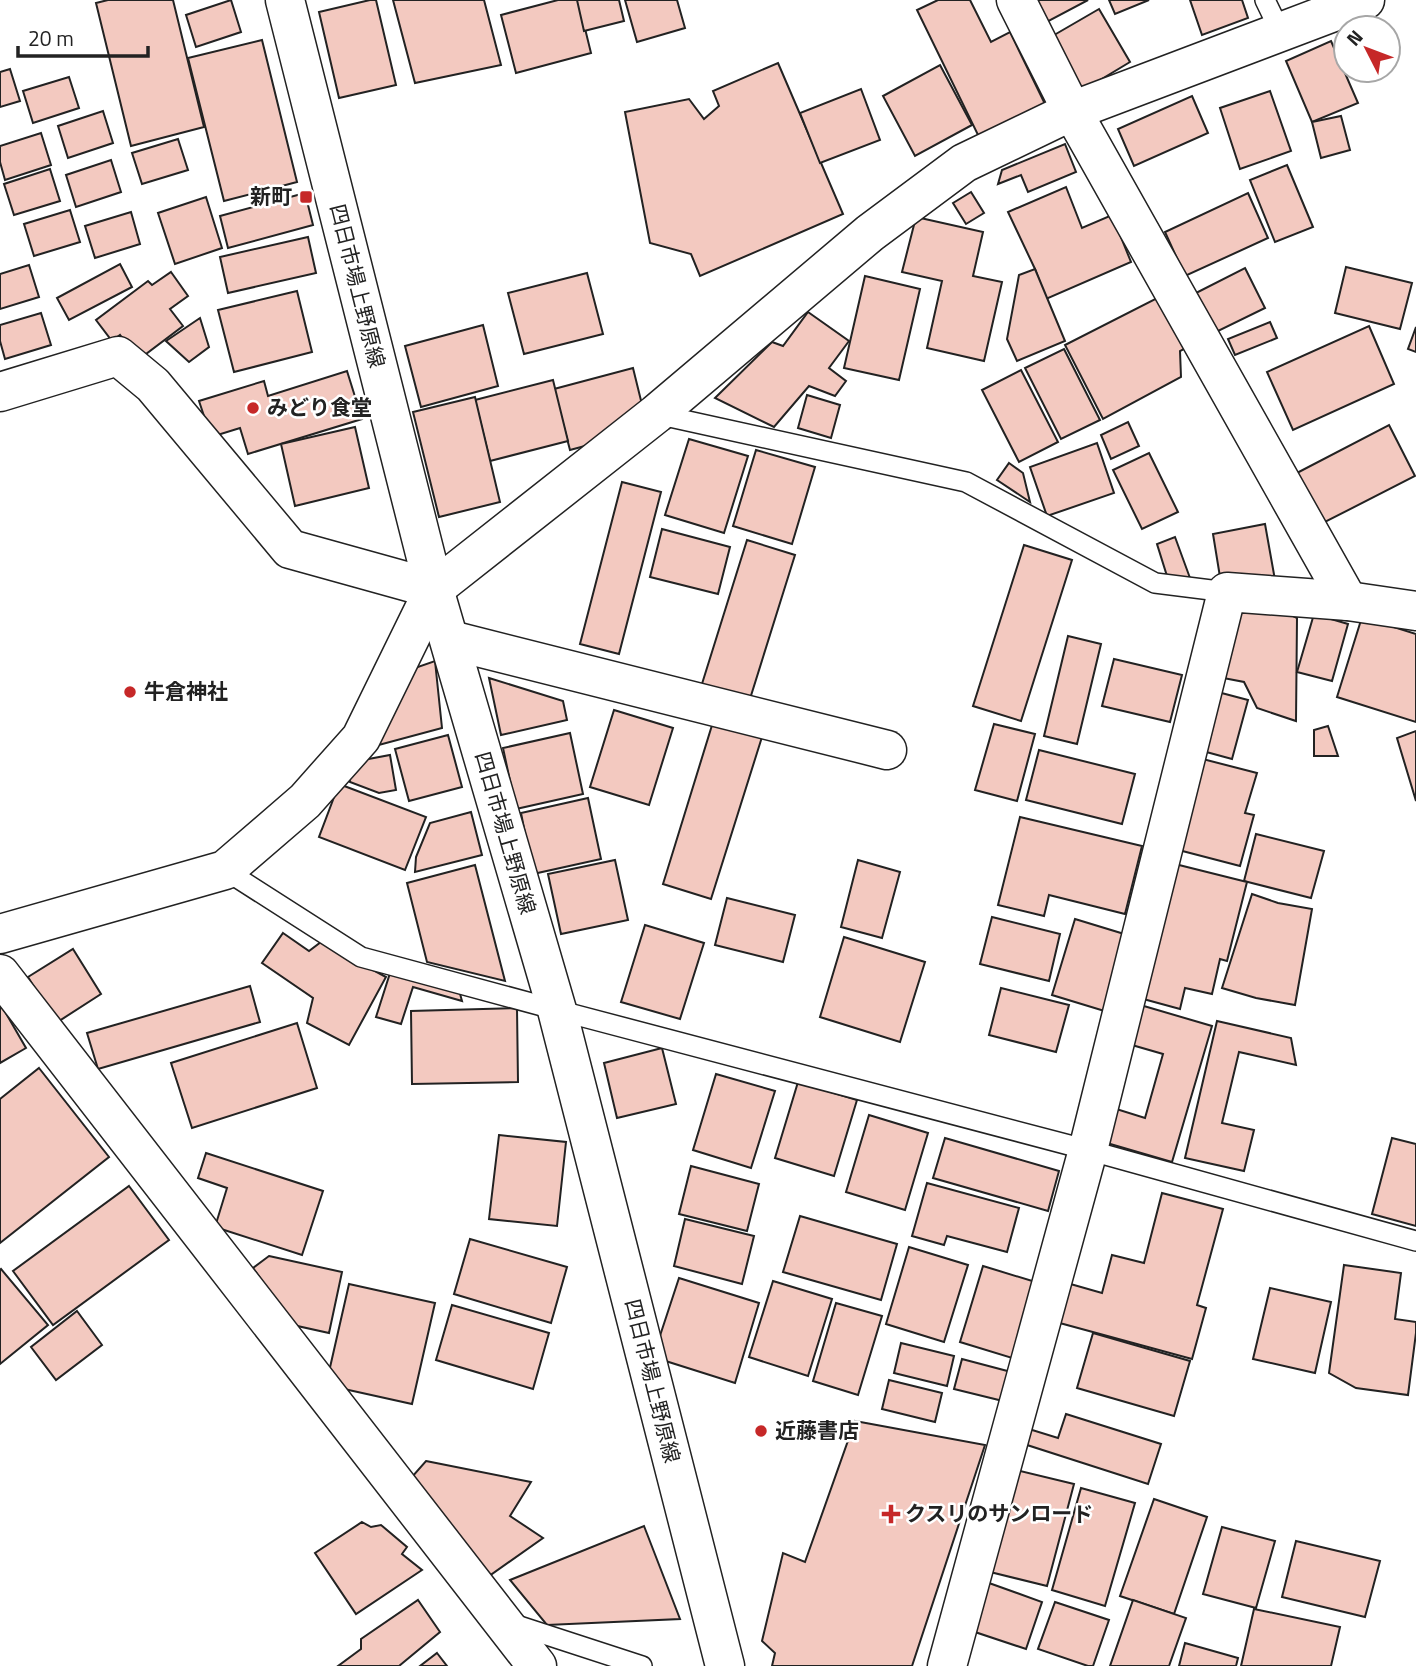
<svg xmlns="http://www.w3.org/2000/svg" width="1416" height="1666" font-family="'Titillium Web','Noto Sans JP',sans-serif">
	<style>
		.building { fill: #f3c9c0; stroke: #222; stroke-width: 2 }
		.lines { fill: none; stroke-linecap: round; stroke-linejoin: round }
		.service-casing { stroke: #222; stroke-width: 22 }
		.minor-casing { stroke: #222; stroke-width: 41 }
		.primary-casing { stroke: #222; stroke-width: 41 }
		.service { stroke: #fff; stroke-width: 19 }
		.minor { stroke: #fff; stroke-width: 38 }
		.primary { stroke: #fff; stroke-width: 38 }
		.poi-dot { fill: #c62828; stroke: #fff; stroke-width: 2.5 }
		.labels { text-anchor: middle; stroke-width: 5; stroke-linejoin: round; paint-order: stroke }
		.poi-label { font-size: 21px; font-weight: bold; fill: #222; stroke: #fff; text-anchor: start }
		.street-label { font-size: 21px; fill: #222; stroke: #fff }
	</style>
	<rect width="100%" height="100%" fill="#fff"/>
	<g class="building">
		<path d="M108,0H173L204,127L131,146L96,3Z"/>
		<path d="M231,0L241,32L196,47L186,15Z"/>
		<path d="M370,0H376L396,85L339,98L319,12Z"/>
		<path d="M393,0H484L501,65L415,83Z"/>
		<path d="M558,0H578L591,53L516,73L501,15Z"/>
		<path d="M577,0H619L624,21L584,31Z"/>
		<path d="M625,0H677L685,28L637,42Z"/>
		<path d="M938,0H970L991,42L1010,32L1045,104L979,137L917,10Z"/>
		<path d="M1030,0H1088L1043,24Z"/>
		<path d="M1109,0H1149L1115,14Z"/>
		<path d="M1190,0H1242L1248,18L1202,35Z"/>
		<path d="M1099,9L1130,62L1080,92L1049,38Z"/>
		<path d="M262,40L297,182L224,201L188,58Z"/>
		<path d="M1331,41L1358,103L1312,122L1286,61Z"/>
		<path d="M778,63L843,214L700,276L691,254L650,243L625,112L689,99L704,119L719,106L713,91Z"/>
		<path d="M940,65L972,125L915,156L883,96Z"/>
		<path d="M10,69L20,101L0,107V72Z"/>
		<path d="M69,77L79,108L33,123L23,91Z"/>
		<path d="M861,89L880,140L820,163L800,113Z"/>
		<path d="M1270,91L1291,151L1240,169L1220,108Z"/>
		<path d="M1192,96L1208,133L1134,166L1118,129Z"/>
		<path d="M103,111L113,143L68,158L58,126Z"/>
		<path d="M1341,116L1350,150L1321,158L1312,122Z"/>
		<path d="M41,133L51,165L5,180L0,162V146Z"/>
		<path d="M178,139L188,170L142,184L132,153Z"/>
		<path d="M1065,144L1076,172L1028,192L1021,175L998,184L1002,170Z"/>
		<path d="M111,160L121,192L76,207L66,175Z"/>
		<path d="M1287,165L1313,227L1275,242L1250,180Z"/>
		<path d="M50,169L60,201L14,215L4,184Z"/>
		<path d="M1066,187L1082,228L1112,215L1131,262L1046,299L1035,269L1008,212Z"/>
		<path d="M971,192L984,213L966,224L953,203Z"/>
		<path d="M305,193L313,225L228,248L220,216Z"/>
		<path d="M1248,193L1268,238L1185,276L1165,232Z"/>
		<path d="M206,197L222,248L175,264L158,213Z"/>
		<path d="M70,210L80,242L34,256L24,224Z"/>
		<path d="M131,212L140,244L95,258L85,226Z"/>
		<path d="M916,217L983,232L973,276L1002,282L984,361L927,348L942,281L902,272Z"/>
		<path d="M308,237L316,273L228,293L220,257Z"/>
		<path d="M120,264L132,287L69,320L57,298Z"/>
		<path d="M29,265L39,297L0,309V274Z"/>
		<path d="M1346,267L1412,283L1400,329L1335,313Z"/>
		<path d="M1245,268L1265,308L1212,334L1192,295Z"/>
		<path d="M1035,269L1065,341L1017,361L1007,339L1019,275Z"/>
		<path d="M171,272L188,296L170,309L183,326L138,360L120,335L112,341L96,320L148,281L152,285Z"/>
		<path d="M587,273L603,334L524,354L508,293Z"/>
		<path d="M865,276L920,289L899,380L844,368Z"/>
		<path d="M297,291L312,352L234,372L218,310Z"/>
		<path d="M1167,293L1193,344L1180,351L1181,377L1103,419L1065,345Z"/>
		<path d="M808,312L849,341L829,368L846,381L835,396L809,386L774,427L715,398L772,342L783,346Z"/>
		<path d="M41,313L51,345L5,359L0,341V325Z"/>
		<path d="M200,318L209,347L189,362L166,341Z"/>
		<path d="M1270,322L1277,338L1235,355L1228,339Z"/>
		<path d="M483,325L498,386L421,407L405,346Z"/>
		<path d="M1369,326L1394,384L1293,430L1267,372Z"/>
		<path d="M1416,327V352L1408,349Z"/>
		<path d="M1064,349L1100,420L1061,439L1025,368Z"/>
		<path d="M633,368L648,429L570,450L554,389Z"/>
		<path d="M1021,370L1058,442L1019,462L982,390Z"/>
		<path d="M347,371L362,419L248,454L240,428L211,437L199,401L264,381L268,396Z"/>
		<path d="M553,380L568,441L490,461L475,400Z"/>
		<path d="M807,395L840,405L831,438L798,428Z"/>
		<path d="M475,397L500,502L439,517L413,412Z"/>
		<path d="M1128,422L1139,446L1111,459L1101,435Z"/>
		<path d="M1389,425L1415,476L1319,525L1293,475Z"/>
		<path d="M355,427L369,488L295,506L281,444Z"/>
		<path d="M689,439L748,456L724,533L665,515Z"/>
		<path d="M1097,443L1114,493L1047,516L1030,467Z"/>
		<path d="M756,450L815,467L792,544L733,526Z"/>
		<path d="M1149,453L1178,512L1142,529L1113,470Z"/>
		<path d="M1009,463L1023,473L1030,502L997,480Z"/>
		<path d="M622,482L661,492L619,654L580,644Z"/>
		<path d="M1265,524L1275,580L1220,577L1213,534Z"/>
		<path d="M662,529L730,547L718,594L650,577Z"/>
		<path d="M1175,537L1190,578L1167,576L1157,544Z"/>
		<path d="M747,540L795,555L744,718L696,703Z"/>
		<path d="M1024,545L1072,560L1021,721L973,706Z"/>
		<path d="M1236,599L1278,608L1297,618L1296,721L1257,708L1244,682L1218,677Z"/>
		<path d="M1314,614L1348,624L1332,681L1297,672Z"/>
		<path d="M1362,617L1416,634V722L1337,697Z"/>
		<path d="M1068,636L1101,644L1077,744L1044,736Z"/>
		<path d="M1114,659L1182,675L1170,722L1102,706Z"/>
		<path d="M435,661L442,728L375,746L409,670Z"/>
		<path d="M489,678L563,701L567,720L501,735Z"/>
		<path d="M1214,691L1248,700L1232,759L1199,750Z"/>
		<path d="M614,710L673,728L649,805L590,787Z"/>
		<path d="M713,722L762,737L711,899L663,884Z"/>
		<path d="M994,724L1035,734L1017,801L975,790Z"/>
		<path d="M1328,726L1338,756H1314V730Z"/>
		<path d="M1416,731V801L1397,738Z"/>
		<path d="M570,733L583,794L516,809L503,748Z"/>
		<path d="M448,735L462,787L409,801L395,749Z"/>
		<path d="M1039,750L1135,774L1122,824L1026,800Z"/>
		<path d="M390,755L396,790L379,793L350,782L347,763Z"/>
		<path d="M1191,756L1257,773L1245,813L1254,815L1240,866L1167,847Z"/>
		<path d="M339,784L426,817L405,870L319,837Z"/>
		<path d="M588,798L601,859L533,874L521,813Z"/>
		<path d="M471,812L482,855L415,872L416,857L430,823Z"/>
		<path d="M1020,817L1142,846L1125,914L1049,895L1044,916L998,905Z"/>
		<path d="M1256,834L1324,851L1311,898L1244,881Z"/>
		<path d="M615,860L628,920L561,934L548,874Z"/>
		<path d="M858,860L900,872L882,938L841,927Z"/>
		<path d="M1171,863L1247,882L1227,961L1220,959L1212,994L1185,988L1180,1009L1136,997Z"/>
		<path d="M475,865L505,981L427,962L407,883Z"/>
		<path d="M1252,894L1278,903L1312,909L1295,1005L1256,998L1222,988Z"/>
		<path d="M727,898L795,915L783,962L715,945Z"/>
		<path d="M992,917L1060,934L1049,981L980,964Z"/>
		<path d="M1075,919L1134,937L1111,1013L1052,995Z"/>
		<path d="M645,925L704,943L680,1019L621,1002Z"/>
		<path d="M283,933L309,951L321,942L386,977L349,1045L307,1023L313,998L262,963Z"/>
		<path d="M844,937L925,962L900,1042L820,1017Z"/>
		<path d="M73,949L101,994L56,1023L28,977Z"/>
		<path d="M391,970L459,990L462,1001L413,987L401,1024L376,1017Z"/>
		<path d="M250,986L260,1022L98,1069L87,1033Z"/>
		<path d="M1001,988L1069,1005L1056,1052L989,1035Z"/>
		<path d="M0,1003L26,1048L0,1063Z"/>
		<path d="M1137,1004L1212,1026L1172,1162L1100,1141L1110,1107L1145,1118L1163,1054L1125,1043Z"/>
		<path d="M517,1008L518,1082L412,1084L411,1011Z"/>
		<path d="M1217,1021L1291,1038L1296,1065L1239,1052L1222,1123L1254,1130L1244,1171L1185,1158Z"/>
		<path d="M297,1023L317,1088L192,1128L171,1063Z"/>
		<path d="M662,1048L676,1104L617,1118L604,1063Z"/>
		<path d="M39,1068L109,1157L0,1243V1099Z"/>
		<path d="M716,1074L775,1091L751,1168L693,1150Z"/>
		<path d="M798,1082L857,1100L834,1176L775,1158Z"/>
		<path d="M869,1115L928,1133L905,1210L846,1192Z"/>
		<path d="M499,1135L566,1142L557,1226L489,1219Z"/>
		<path d="M945,1138L1059,1171L1048,1211L933,1178Z"/>
		<path d="M1392,1138L1416,1144V1226L1372,1214Z"/>
		<path d="M206,1153L323,1191L302,1255L215,1227L227,1188L198,1178Z"/>
		<path d="M691,1166L759,1184L747,1231L679,1214Z"/>
		<path d="M927,1183L1019,1208L1007,1252L947,1236L944,1245L912,1236Z"/>
		<path d="M129,1186L169,1240L53,1325L13,1271Z"/>
		<path d="M1162,1193L1223,1209L1197,1305L1206,1308L1192,1359L1056,1322L1067,1283L1102,1293L1112,1255L1144,1263Z"/>
		<path d="M800,1216L897,1244L881,1300L783,1272Z"/>
		<path d="M685,1219L754,1236L742,1284L674,1266Z"/>
		<path d="M470,1239L567,1267L551,1323L454,1294Z"/>
		<path d="M909,1247L968,1265L944,1342L886,1324Z"/>
		<path d="M269,1256L342,1272L329,1333L293,1325L253,1268Z"/>
		<path d="M1344,1265L1401,1273L1395,1319L1416,1322V1333L1408,1395L1356,1388L1329,1373Z"/>
		<path d="M983,1266L1042,1284L1019,1360L960,1342Z"/>
		<path d="M1,1269L48,1325L0,1364V1270Z"/>
		<path d="M679,1278L759,1303L735,1383L653,1357Z"/>
		<path d="M773,1281L832,1299L808,1376L749,1357Z"/>
		<path d="M349,1284L435,1303L412,1404L326,1385Z"/>
		<path d="M1270,1288L1331,1302L1315,1373L1253,1359Z"/>
		<path d="M836,1303L882,1316L858,1395L813,1381Z"/>
		<path d="M452,1305L549,1333L533,1389L436,1360Z"/>
		<path d="M77,1311L102,1345L56,1380L31,1347Z"/>
		<path d="M1093,1333L1190,1361L1174,1416L1077,1388Z"/>
		<path d="M901,1343L954,1356L947,1386L894,1373Z"/>
		<path d="M962,1359L1015,1373L1007,1402L954,1389Z"/>
		<path d="M889,1380L942,1393L935,1422L882,1409Z"/>
		<path d="M1066,1414L1161,1444L1148,1484L1024,1444L1029,1429L1058,1438Z"/>
		<path d="M855,1421L985,1445L912,1666H772L775,1653L762,1641L783,1553L805,1562Z"/>
		<path d="M426,1461L531,1482L510,1516L543,1538L482,1581L411,1478Z"/>
		<path d="M1012,1469L1074,1484L1047,1586L986,1571Z"/>
		<path d="M1081,1488L1135,1503L1105,1606L1052,1590Z"/>
		<path d="M1154,1499L1207,1517L1174,1614L1120,1596Z"/>
		<path d="M362,1522L371,1527L381,1525L407,1547L402,1554L422,1570L356,1614L315,1553Z"/>
		<path d="M644,1526L680,1619L547,1625L510,1580Z"/>
		<path d="M1222,1527L1275,1541L1256,1608L1203,1594Z"/>
		<path d="M1296,1541L1380,1561L1365,1617L1282,1597Z"/>
		<path d="M989,1583L1042,1602L1026,1649L972,1631Z"/>
		<path d="M418,1600L440,1632L399,1666H338L361,1649V1639Z"/>
		<path d="M1133,1600L1186,1618L1169,1666H1110Z"/>
		<path d="M1055,1602L1109,1620L1093,1666H1088L1038,1649Z"/>
		<path d="M1254,1609L1340,1627L1331,1666H1241Z"/>
		<path d="M1185,1643L1238,1658L1236,1666H1179Z"/>
		<path d="M437,1653L447,1666H420Z"/>
	</g>
	<g class="lines">
		<g class="service-casing">
			<g id="service">
				<path d="M1265,0L1280,31"/>
				<path d="M656,414L966,482L1155,583L1227,592"/>
				<path d="M225,870L361,957L557,1010L1088,1150L1416,1241"/>
				<path d="M510,1623L642,1666"/>
			</g>
		</g>
		<g class="minor-casing">
			<g id="minor">
				<path d="M1016,0L1072,111L1348,601"/>
				<path d="M0,392L118,356L153,385L290,549L434,589"/>
				<path d="M450,640L887,750"/>
				<path d="M0,934L225,870L305,801L361,738L434,589L656,414L870,233L964,163L1072,111L1365,0"/>
				<path d="M0,974L537,1666"/>
				<path d="M947,1666L1088,1150L1227,592L1348,601L1416,611"/>
			</g>
		</g>
		<g class="primary-casing">
			<path id="primary" d="M285,0L434,589L557,1010L725,1666"/>
		</g>
		<use href="#service" class="service"/>
		<use href="#minor" class="minor"/>
		<use href="#primary" class="primary"/>
	</g>
	<g class="poi-dot">
		<rect x="299" y="190" width="14" height="14" rx="3.5"/>
		<circle cx="253" cy="408" r="7"/>
		<circle cx="130" cy="692" r="7"/>
		<circle cx="761" cy="1431" r="7"/>
		<path d="M887.5 1503.5h7v7h7v7h-7v7h-7v-7h-7v-7h7z"/>
	</g>
	<g class="labels">
		<g class="poi-label">
			<text x="292" y="204" text-anchor="end">新町</text>
			<text x="267" y="415">みどり食堂</text>
			<text x="144" y="699">牛倉神社</text>
			<text x="775" y="1438">近藤書店</text>
			<text x="905" y="1521">クスリのサンロード</text>
		</g>
		<g class="street-label">
			<text transform="translate(357 286) rotate(76)" y="7">四日市場上野原線</text>
			<text transform="translate(505 833) rotate(74)" y="7">四日市場上野原線</text>
			<text transform="translate(652 1381) rotate(76)" y="7">四日市場上野原線</text>
		</g>
	</g>
	<g transform="translate(1367 49) rotate(312)"><circle r="33" fill="#ffffff" stroke="#a7a7a7" stroke-width="2"/>
	<path d="M0-5L12 26L0 18L-12 26Z" fill="#c62828"/>
	<text y="-10" font-size="19" font-weight="bold" text-anchor="middle" fill="#222222">N</text>
	</g>
	<path d="M18 46v10h130v-10" fill="none" stroke="#222222" stroke-width="3.5"/>
	<text x="28" y="46" font-size="21" fill="#222222" stroke="#ffffff" stroke-width="5" paint-order="stroke">20 m</text>
</svg>
